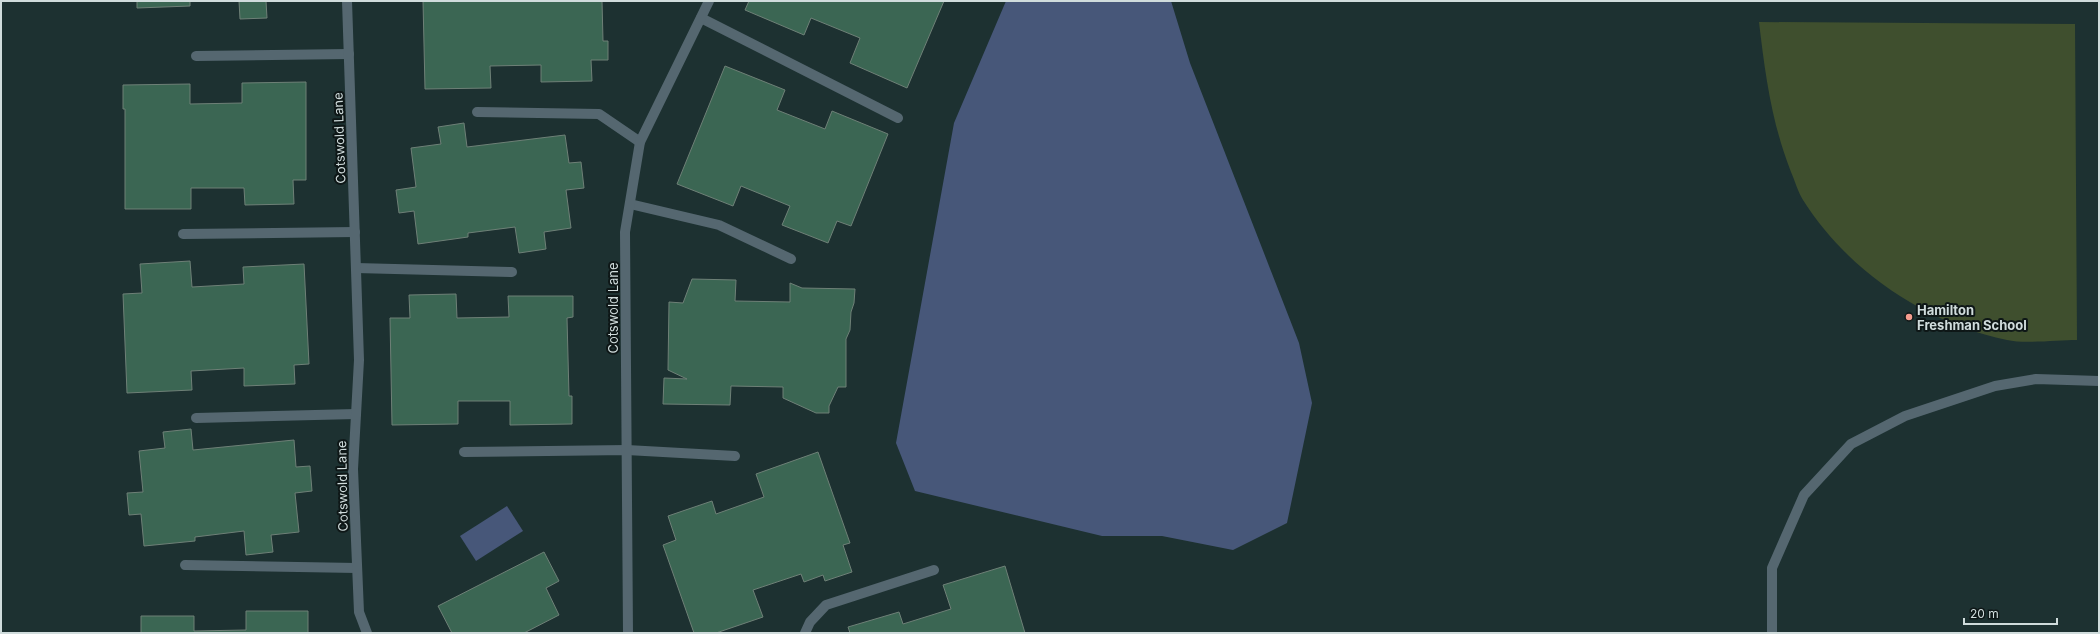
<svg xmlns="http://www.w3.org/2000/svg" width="2100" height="634" font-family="Inter,sans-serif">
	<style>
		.green { fill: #3f4f2e }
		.water { fill: #475779 }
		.building { fill: #3b6653; stroke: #6e8077 }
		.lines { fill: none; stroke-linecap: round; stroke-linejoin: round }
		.service { stroke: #556770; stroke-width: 10 }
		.minor { stroke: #556770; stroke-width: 10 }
		.poi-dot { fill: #f59d8e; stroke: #0e1717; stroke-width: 1.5 }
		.labels { text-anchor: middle; stroke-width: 4; stroke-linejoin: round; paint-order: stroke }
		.street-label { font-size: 13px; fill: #d0dcdc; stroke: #0e1717 }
		.poi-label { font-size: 13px; font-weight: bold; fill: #d0dcdc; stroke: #0e1717; text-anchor: start }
	</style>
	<rect width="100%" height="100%" fill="#1d3131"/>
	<path class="green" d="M1759,22L2075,24L2077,340C2058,340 2024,344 2007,340C1925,323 1848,271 1803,200C1798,192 1795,181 1791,172C1772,124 1765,74 1759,22Z"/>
	<g class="water">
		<path d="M1006,1H1171L1190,63L1299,343L1312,403L1287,523L1233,550L1162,536H1102L915,491L896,443L954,123Z"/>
		<path d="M507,506L523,531L476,561L460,536Z"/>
	</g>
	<g class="building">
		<path d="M137,1H190V6L137,8Z"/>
		<path d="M239,1H266L267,18L240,19Z"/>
		<path d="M423,1H602L603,41H608V60H591L592,81L541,82V65L490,66L491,88L425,89Z"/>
		<path d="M749,1H944L907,88L850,63L860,38L811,18L804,35L745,10Z"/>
		<path d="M725,66L785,90L777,110L825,129L832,111L888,134L851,226L837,221L828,243L782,225L790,206L741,186L733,206L677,184Z"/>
		<path d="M306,82V180H293L294,204L245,205L244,188H191V209H125V109H123V85L190,84V104L242,103V83Z"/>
		<path d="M464,123L467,147L565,135L569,163L581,162L584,188L566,190L571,228L544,232L546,249L519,253L515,227L468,233V237L418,244L414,211L399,213L396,190L416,187L411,148L441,144L438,127Z"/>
		<path d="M190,261L192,287L244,284L243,267L304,264L309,364L294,365L295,384L244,386V368L191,371L192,390L127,393L123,294L142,293L140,264Z"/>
		<path d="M692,279L736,280L735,301L790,302V283L802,288L855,289L854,303L851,312L850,330L846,339V387H838L829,406V413H816L783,398V387L731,386L730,405L663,404L664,378L687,379L668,370L669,302L683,303Z"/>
		<path d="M456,294L457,318L509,317L508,296H573V317L567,318L569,396H572V424L510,425V401H458V424L392,425L390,318H410L409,295Z"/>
		<path d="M191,429L193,450L294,440L296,467L310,466L312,491L295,493L299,532L271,535L273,552L246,555L244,531L195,537V541L144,546L141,514L129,515L127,493L143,492L139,451L165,448L163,432Z"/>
		<path d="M818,452L850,543L843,545L852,572L825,581L823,575L804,582L801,574L753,590L763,617L716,633H694L663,545L676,540L668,516L712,501L716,514L764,497L756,474Z"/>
		<path d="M544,552L559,581L546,588L559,615L524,633H452L438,606Z"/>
		<path d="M1005,566L1025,633H850L848,627L899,612L903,624L951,609L943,585Z"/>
		<path d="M246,611H308V633H141V616H194V631L246,630Z"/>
	</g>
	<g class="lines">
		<g class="service">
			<path d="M701,18L898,118"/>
			<path d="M196,56L349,54"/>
			<path d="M477,112L599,114L640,142"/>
			<path d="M630,204L719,225L791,259"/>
			<path d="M183,234L355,232"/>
			<path d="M356,268L512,272"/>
			<path d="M196,418L356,414"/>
			<path d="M464,452L627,450L735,456"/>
			<path d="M185,565L357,568"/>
			<path d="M805,633L810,622L826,605L934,570"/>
			<path d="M1772,633V568L1804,495L1851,444L1905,416L1995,386L2036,379L2099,381"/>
		</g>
		<g class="minor">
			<path d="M347,1L359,360L353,469L359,612L367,633"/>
			<path d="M628,633L625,232L640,142L709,1"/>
		</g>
	</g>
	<circle class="poi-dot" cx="1909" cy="317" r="4"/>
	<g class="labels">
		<g class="street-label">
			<text transform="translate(339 138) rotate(-92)" y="5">Cotswold Lane</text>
			<text transform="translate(613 308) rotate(-90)" y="5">Cotswold Lane</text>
			<text transform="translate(342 486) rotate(-91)" y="5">Cotswold Lane</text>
		</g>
		<g class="poi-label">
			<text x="1917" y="315">Hamilton<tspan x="1917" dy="15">Freshman School</tspan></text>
		</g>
	</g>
	<rect width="2100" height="634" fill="none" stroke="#d0dcdc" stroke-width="4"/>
	<path d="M1964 618v6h93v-6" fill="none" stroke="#d0dcdc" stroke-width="2"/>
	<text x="1970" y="618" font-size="12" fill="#d0dcdc" stroke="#0e1717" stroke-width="3" paint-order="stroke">20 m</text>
</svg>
